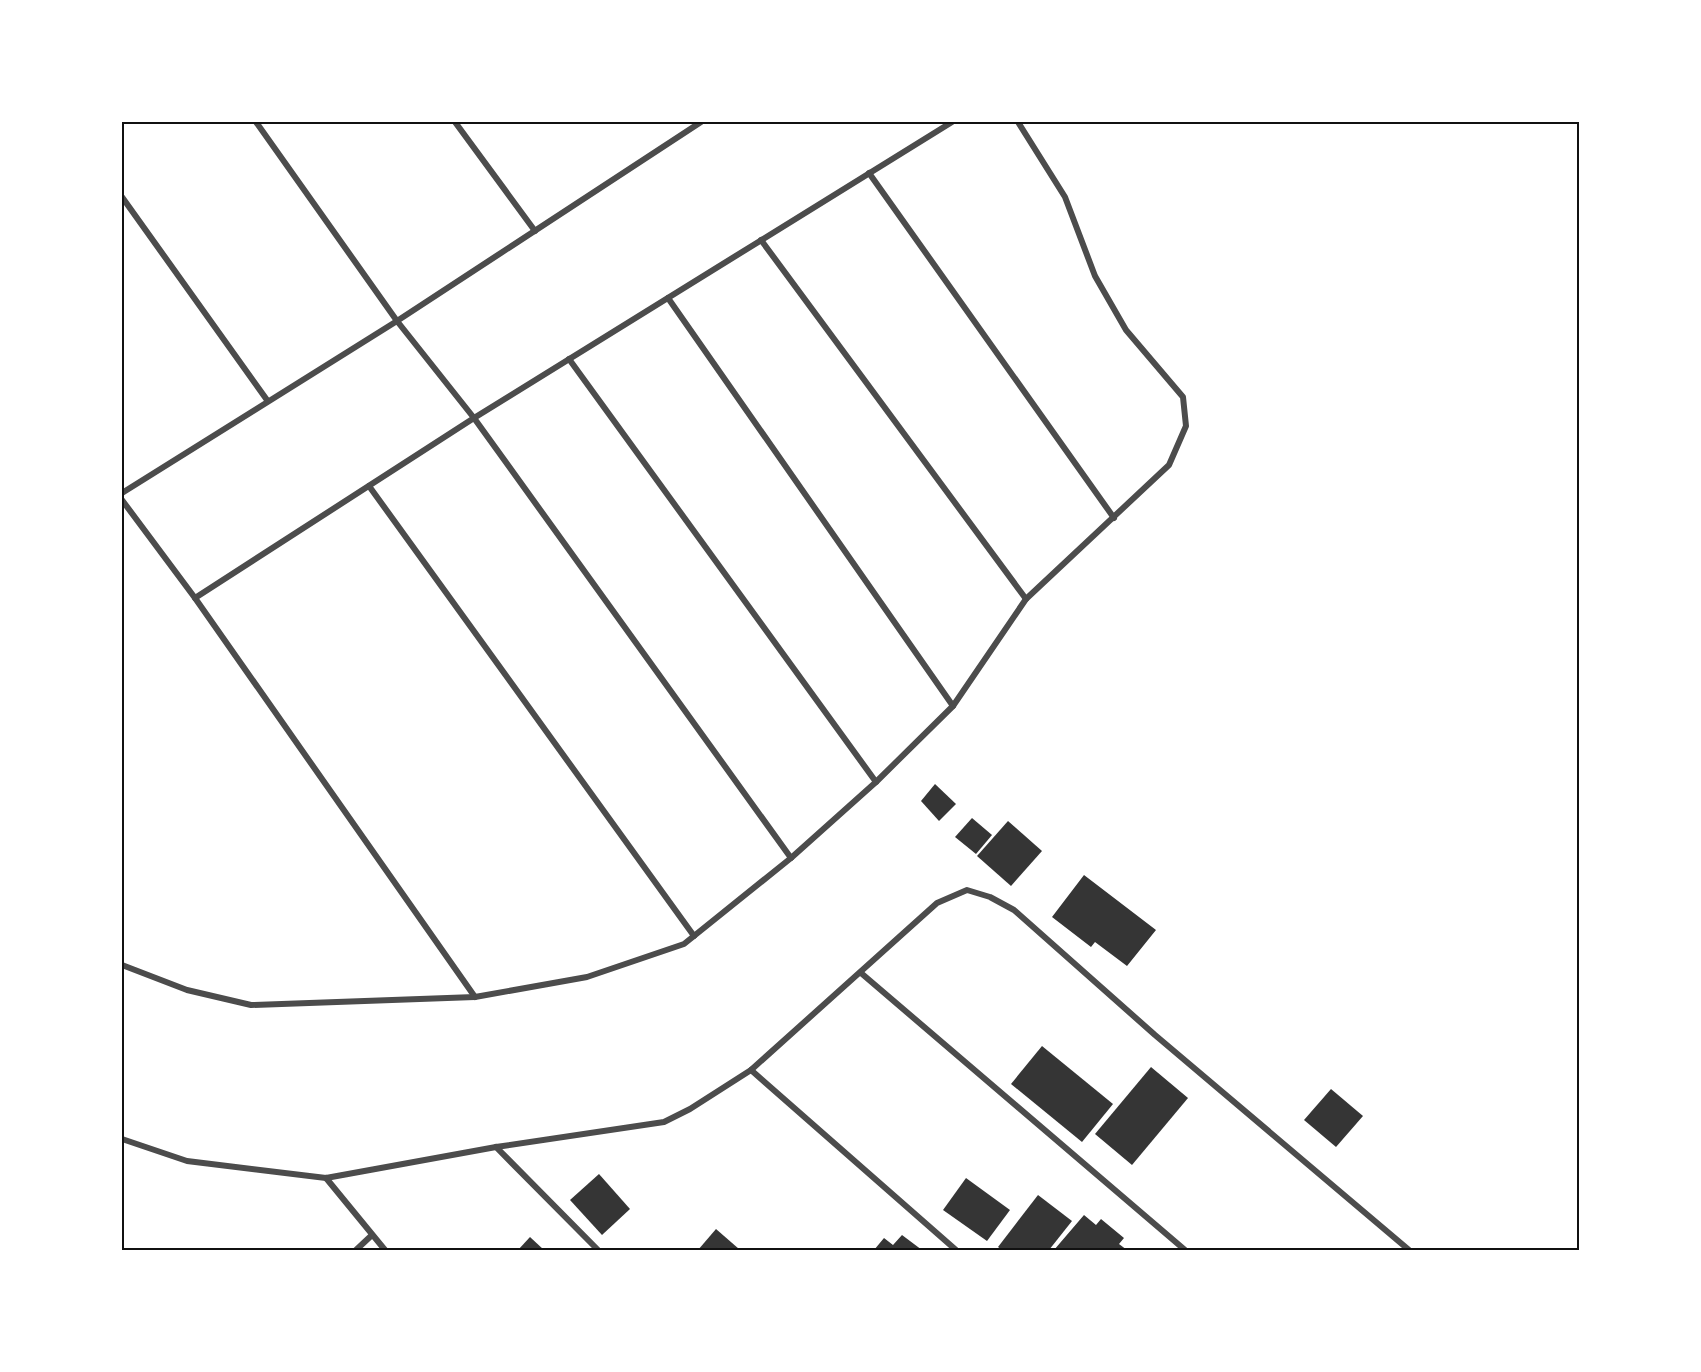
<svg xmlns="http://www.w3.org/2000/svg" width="1701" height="1372" font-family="'Roboto Condensed',sans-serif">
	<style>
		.building { fill: #353535 }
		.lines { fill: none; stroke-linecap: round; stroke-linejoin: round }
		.minor { stroke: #4c4c4c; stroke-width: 6 }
		.neatline { fill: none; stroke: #111; stroke-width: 2 }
	</style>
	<rect width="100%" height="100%" fill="#fff"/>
	<g class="building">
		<path d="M935,784L956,804L939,821L921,801Z"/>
		<path d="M972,818L992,835L976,854L955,837Z"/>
		<path d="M1008,821L1042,851L1011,886L977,856Z"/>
		<path d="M1084,875L1156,930L1127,966L1095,942L1091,947L1052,917Z"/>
		<path d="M1042,1046L1113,1104L1082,1142L1011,1084Z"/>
		<path d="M1151,1067L1188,1098L1132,1165L1095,1134Z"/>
		<path d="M1331,1089L1363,1116L1336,1147L1304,1120Z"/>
		<path d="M599,1174L630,1209L602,1235L570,1200Z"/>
		<path d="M966,1178L1010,1210L987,1241L943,1210Z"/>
		<path d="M1038,1195L1072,1221L1049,1250H1002L998,1247Z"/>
		<path d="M1084,1215L1096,1225L1101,1219L1124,1238L1119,1244L1127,1250H1054Z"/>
		<path d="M716,1229L739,1249L738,1250H698Z"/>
		<path d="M902,1235L922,1250H874L884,1238L893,1245Z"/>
		<path d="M530,1237L544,1250H518Z"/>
	</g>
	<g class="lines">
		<g class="minor">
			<path d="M256,122L397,321L474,418L791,858"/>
			<path d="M455,122L535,231"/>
			<path d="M869,173L1114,518"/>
			<path d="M122,197L267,400"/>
			<path d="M761,240L1026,599"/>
			<path d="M668,298L953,706"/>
			<path d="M569,359L876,782"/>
			<path d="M369,486L694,936"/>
			<path d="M122,493L397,321L701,122"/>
			<path d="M122,500L195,598L475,997"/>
			<path d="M195,598L474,418L952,122"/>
			<path d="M122,965L187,990L251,1005L475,997L587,977L684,944L791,858L876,782L953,706L1026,599L1169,465L1186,426L1183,397L1126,330L1095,276L1065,197L1018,122"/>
			<path d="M861,973L1185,1250"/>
			<path d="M751,1070L956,1250"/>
			<path d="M122,1139L187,1161L326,1178L496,1147L664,1122L690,1109L751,1070L937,903L967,890L990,897L1014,910L1155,1035L1409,1250"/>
			<path d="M496,1147L598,1250"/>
			<path d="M326,1178L385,1250"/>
			<path d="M356,1250L372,1235"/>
		</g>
	</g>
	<rect width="1701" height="1372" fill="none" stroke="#ffffff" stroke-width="246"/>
	<rect x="123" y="123" width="1455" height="1126" class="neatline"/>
</svg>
